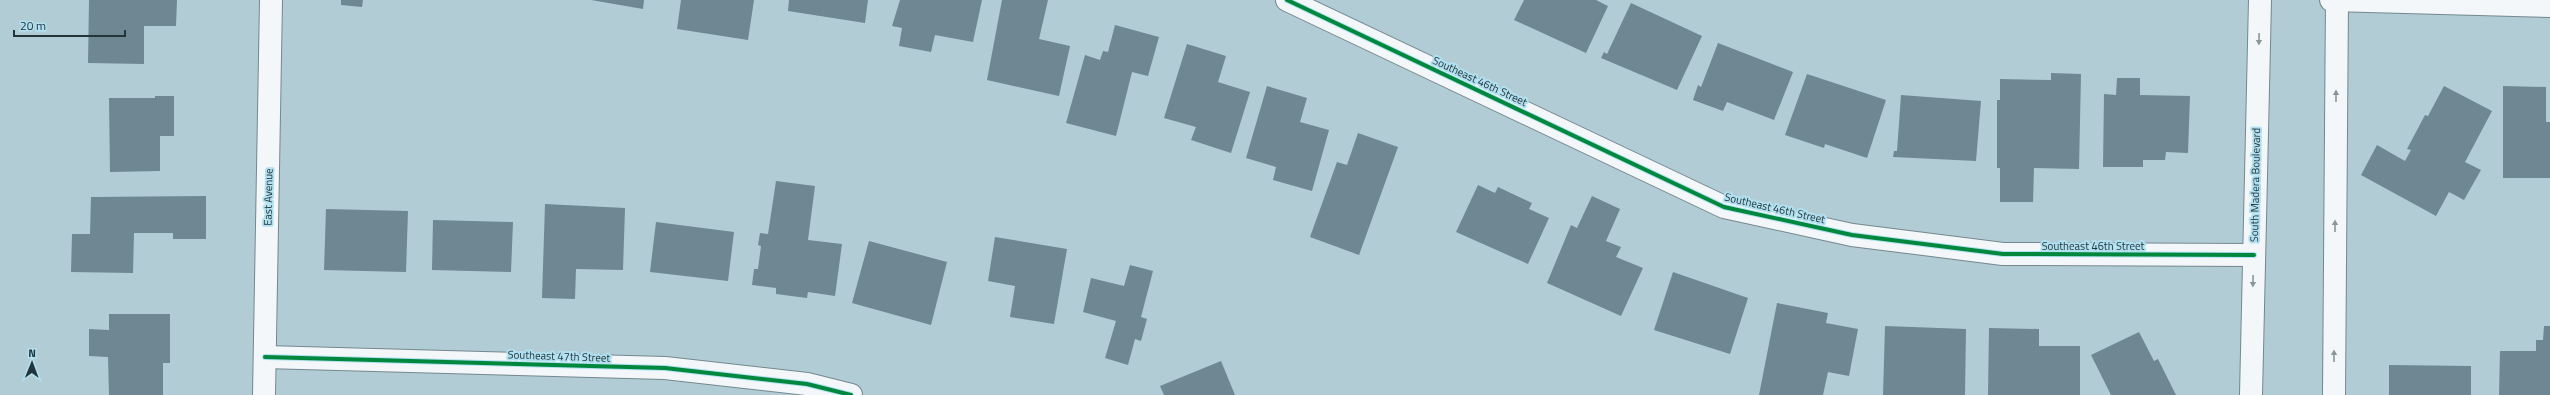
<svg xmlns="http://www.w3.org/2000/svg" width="2550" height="395" font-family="'Titillium Web',sans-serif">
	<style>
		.building { fill: #6e8792 }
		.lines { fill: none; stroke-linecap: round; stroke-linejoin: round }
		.minor-casing { stroke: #74888e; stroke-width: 24 }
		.minor { stroke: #f3f7f9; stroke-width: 22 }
		.cycleway-casing { stroke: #b1e0f0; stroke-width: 6 }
		.cycleway { stroke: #00873e; stroke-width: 4 }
		.oneway { fill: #8a969a }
		.labels { text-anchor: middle; stroke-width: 4; stroke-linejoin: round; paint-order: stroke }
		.street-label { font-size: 11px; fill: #22353b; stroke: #b1e0f0 }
	</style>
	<rect width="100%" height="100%" fill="#b2ccd5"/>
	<g class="building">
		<path d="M89,0H177L176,26H144V64L88,63Z"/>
		<path d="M341,0H363L362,7L341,5Z"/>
		<path d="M591,0H644L643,9Z"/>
		<path d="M681,0H754L748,40L677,29Z"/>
		<path d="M789,0H868L865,23L788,11Z"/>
		<path d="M900,0H982L973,42L935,35L931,52L899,46L902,28L892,26Z"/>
		<path d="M1002,0H1048L1039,39L1070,46L1059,96L987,80Z"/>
		<path d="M1524,0H1596L1608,6L1586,53L1514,20Z"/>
		<path d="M1631,3L1702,36L1677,90L1601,58L1604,52L1607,54Z"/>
		<path d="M1115,25L1159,37L1148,76L1132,72L1116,136L1066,123L1085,55L1100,60L1103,51L1108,52Z"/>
		<path d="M1718,43L1793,72L1774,120L1727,102L1723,111L1693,100L1698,85L1701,87Z"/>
		<path d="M1187,44L1226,56L1218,82L1250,92L1231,153L1191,140L1196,127L1164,118Z"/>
		<path d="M2051,73L2081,74L2079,169L2034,168L2033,202H2000V168H1997V100H2000V79L2051,80Z"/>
		<path d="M1807,74L1886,100L1867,158L1825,144L1824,148L1785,135Z"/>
		<path d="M2117,78H2140V95L2190,96L2188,153L2166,152L2165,160H2143V167H2103L2104,94L2116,95Z"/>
		<path d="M1267,86L1307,98L1300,122L1329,130L1312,191L1273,180L1276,167L1246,158Z"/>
		<path d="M2444,86L2492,111L2465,162L2481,170L2464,200L2449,192L2436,216L2361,175L2377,145L2405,161L2411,150L2407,149L2425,115L2428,116Z"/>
		<path d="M2503,86L2546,87V122H2550V178H2503Z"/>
		<path d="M1901,95L1981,101L1976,161L1893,157L1894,151H1897Z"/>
		<path d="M155,96H174V136H160V171L110,172L109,98H155Z"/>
		<path d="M1358,133L1398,147L1359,255L1310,237L1337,162L1347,165Z"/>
		<path d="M776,181L815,186L808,240L842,244L835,296L808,292L807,298L776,294V288L752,285L754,269H758L761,246L758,245L760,233L768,234Z"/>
		<path d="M1478,185L1495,193L1498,187L1532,203L1529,209L1549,218L1528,264L1456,232Z"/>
		<path d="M206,196V239H173V233H134L133,273L71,272L72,234H90L91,197Z"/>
		<path d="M1592,196L1620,209L1606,241L1621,247L1616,257L1643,268L1621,316L1547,283L1571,225L1577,228Z"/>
		<path d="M545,204L625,208L623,270L576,269L575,299L542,298Z"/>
		<path d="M326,209L408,211L406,272L324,270Z"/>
		<path d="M433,220L513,222L511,272L432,270Z"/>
		<path d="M656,222L734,232L728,281L650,272Z"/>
		<path d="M995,237L1067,249L1054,324L1010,317L1015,286L988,281Z"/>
		<path d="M869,241L947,262L931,325L852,303Z"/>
		<path d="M1130,265L1153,271L1141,317L1147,319L1141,341L1135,339L1128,365L1105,358L1116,321L1083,312L1091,278L1124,286Z"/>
		<path d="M1673,272L1748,298L1730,354L1654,330Z"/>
		<path d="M1777,303L1828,313L1826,323L1858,329L1849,376L1828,372L1823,395H1759Z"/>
		<path d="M109,314H170V363H163V395H109L108,357L89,356V329L109,330Z"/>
		<path d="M1885,326L1966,329L1965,395H1883Z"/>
		<path d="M2544,326H2550V395H2499L2500,351H2536V340H2543Z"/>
		<path d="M1989,328L2039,329V346H2080V395H1988Z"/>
		<path d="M2139,332L2154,361L2158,359L2176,395H2111L2091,355Z"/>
		<path d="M1221,361L1235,395H1164L1160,386Z"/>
		<path d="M2389,365L2471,366V395H2389Z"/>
	</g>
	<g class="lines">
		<g class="minor-casing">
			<g id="minor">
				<path d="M1287,0L1724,207L1852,235L2003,254L2254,255"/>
				<path d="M2331,0L2550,6"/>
				<path d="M265,357L665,368L807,384L851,395"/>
				<path d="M264,395L271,0"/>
				<path d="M2251,395L2260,0"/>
				<path d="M2334,395L2337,0"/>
			</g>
		</g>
		<use href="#minor" class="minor"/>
		<g class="cycleway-casing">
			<g id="cycleway">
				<path d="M1287,0L1724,207L1852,235L2003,254L2254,255"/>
				<path d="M265,357L665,368L807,384L851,395"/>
			</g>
		</g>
		<use href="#cycleway" class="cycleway"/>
	</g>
	<defs><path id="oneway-solid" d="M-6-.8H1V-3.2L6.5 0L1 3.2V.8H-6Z"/></defs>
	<g class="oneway">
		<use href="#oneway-solid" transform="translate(2259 39) rotate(91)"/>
		<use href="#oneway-solid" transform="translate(2336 96) rotate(-90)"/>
		<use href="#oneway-solid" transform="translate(2335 226) rotate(-90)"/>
		<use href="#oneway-solid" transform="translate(2253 281) rotate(91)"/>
		<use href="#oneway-solid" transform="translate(2334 356) rotate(-90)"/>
	</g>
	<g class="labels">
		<g class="street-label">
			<text transform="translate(1480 81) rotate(25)" y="4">Southeast 46th Street</text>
			<text transform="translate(2255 185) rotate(-89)" y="4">South Madera Boulevard</text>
			<text transform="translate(268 197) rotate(-89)" y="4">East Avenue</text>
			<text transform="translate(1775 208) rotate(13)" y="4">Southeast 46th Street</text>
			<text x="2093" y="250">Southeast 46th Street</text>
			<text transform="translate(559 356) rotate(2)" y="4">Southeast 47th Street</text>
		</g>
	</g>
	<g transform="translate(32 363) rotate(1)" stroke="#b1e0f0" stroke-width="3" paint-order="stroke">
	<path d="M0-3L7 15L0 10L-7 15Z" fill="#22353b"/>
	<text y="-6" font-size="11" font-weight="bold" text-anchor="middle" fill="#22353b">N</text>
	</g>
	<path d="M14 30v6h111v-6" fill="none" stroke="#22353b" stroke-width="2"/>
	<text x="20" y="30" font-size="12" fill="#22353b" stroke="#b1e0f0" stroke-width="3" paint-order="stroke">20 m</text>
</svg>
